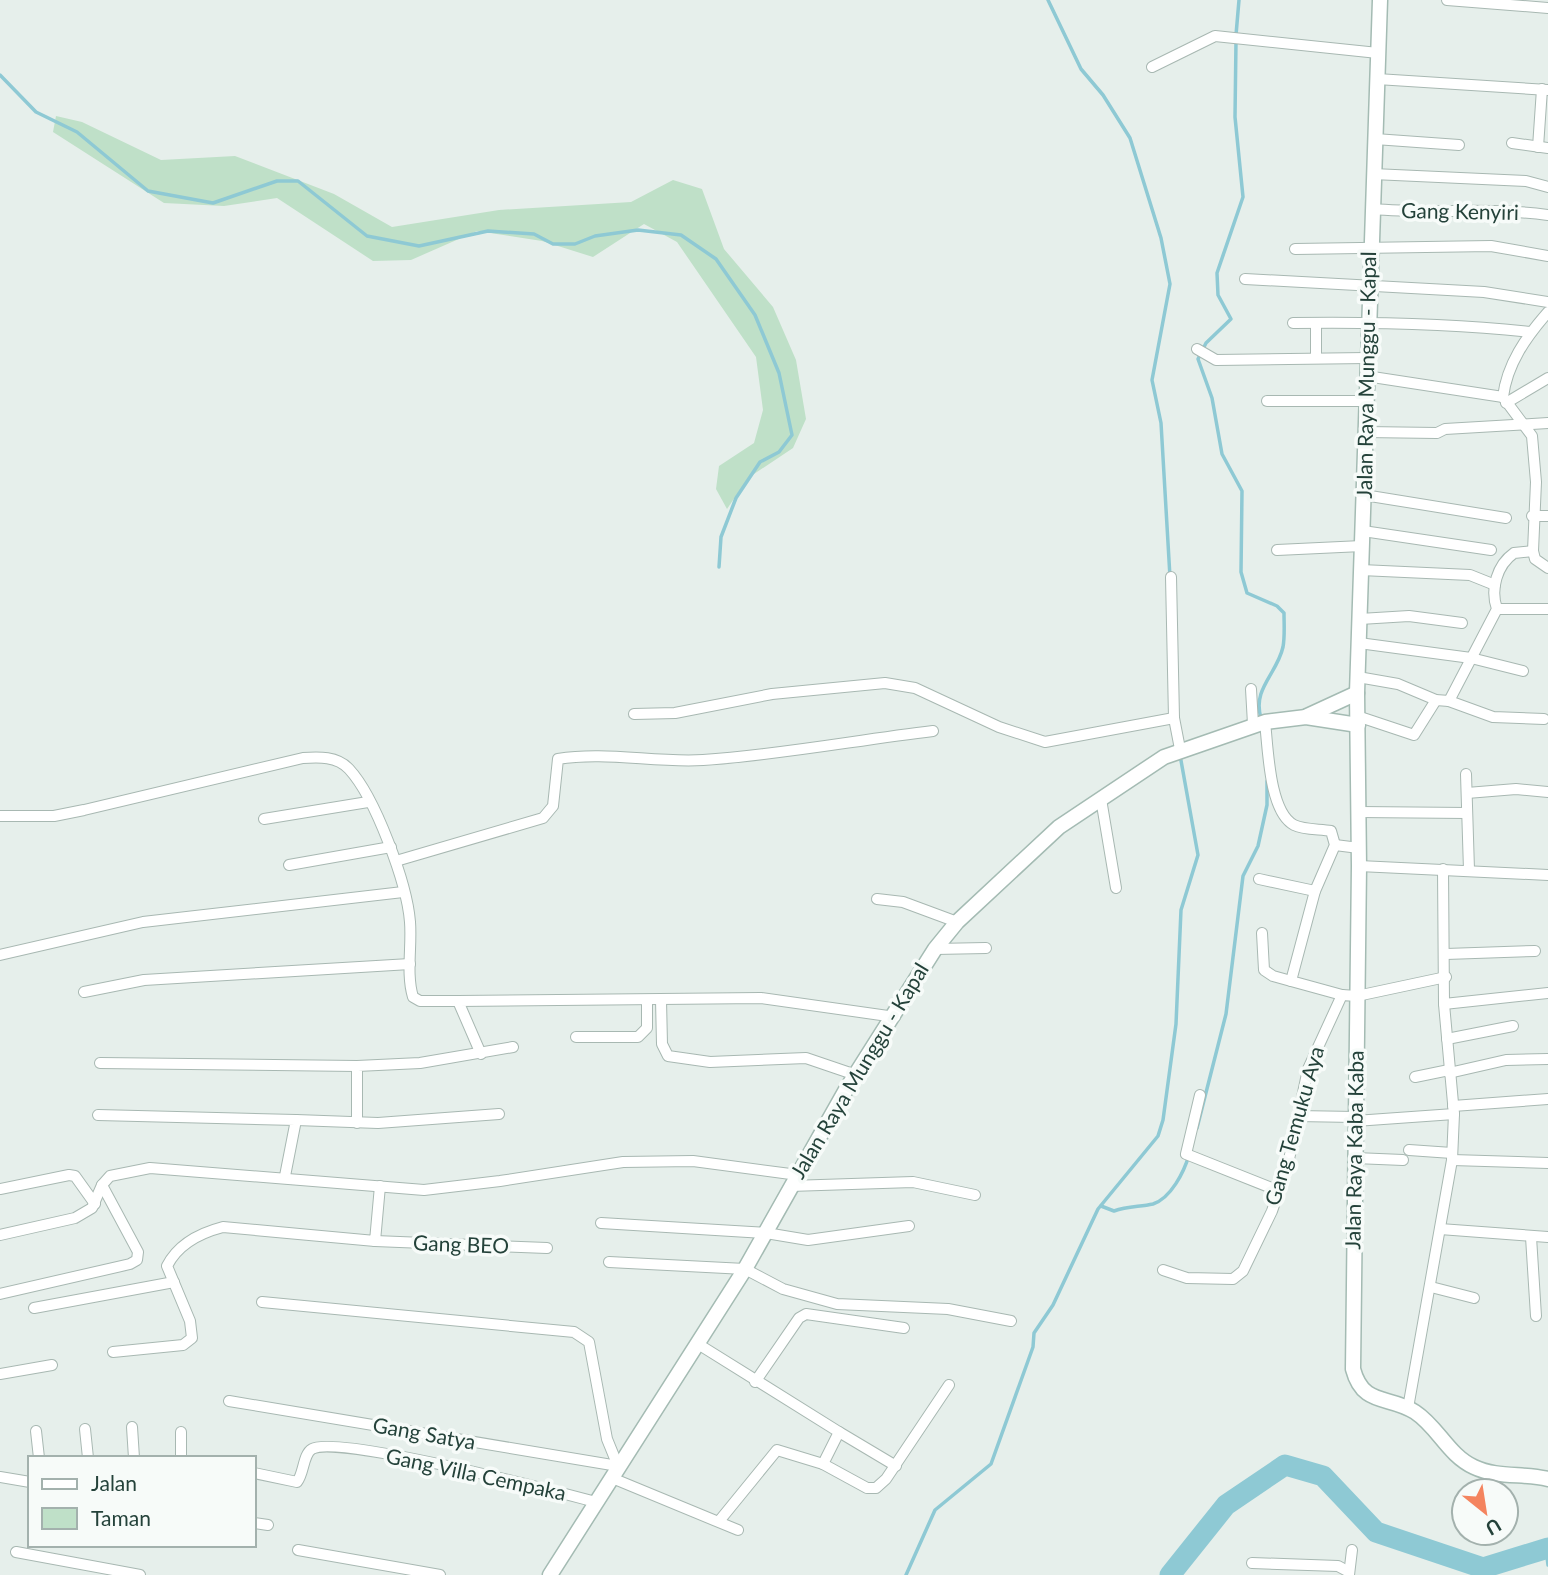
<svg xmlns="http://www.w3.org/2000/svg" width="1548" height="1575" font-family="Lato,sans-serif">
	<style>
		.green { fill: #bfe0c8 }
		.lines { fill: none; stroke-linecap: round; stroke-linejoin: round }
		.stream { stroke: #8ec9d4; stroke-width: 3.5 }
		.river { stroke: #8ec9d4; stroke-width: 21 }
		.street-casing { stroke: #a8b8b2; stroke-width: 12 }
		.secondary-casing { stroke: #a4bbb3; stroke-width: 17 }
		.street { stroke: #fff; stroke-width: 10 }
		.secondary { stroke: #fff; stroke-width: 14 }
		.labels { text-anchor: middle; stroke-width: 7; stroke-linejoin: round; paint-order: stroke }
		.street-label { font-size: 21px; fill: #24423a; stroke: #f7fbf9 }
	</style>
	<rect width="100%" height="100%" fill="#e6efeb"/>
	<path class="green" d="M56,116L82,122L161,160L235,156L334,194L392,227L499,210L631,202L673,180L702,189L724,249L773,307L796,360L806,419L793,448L748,478L727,509L716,489L719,466L754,443L763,410L756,357L677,242L644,224L593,257L542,241L477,231L411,260L373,261L277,198L224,206L164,203L53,132Z"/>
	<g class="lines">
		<g class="stream">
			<path d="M1048,0L1081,69L1103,95L1130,138L1161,238L1170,284L1152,380L1161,423L1170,577"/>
			<path d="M1236,35L1239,0"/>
			<path d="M1236,41L1235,117L1243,197L1217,273L1218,295L1231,319L1206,343L1198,359L1212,398L1222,454L1242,491L1241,572L1247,593L1277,606L1284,613C1284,624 1285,636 1283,647C1277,674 1252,689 1261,718"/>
			<path d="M0,75L36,112L77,132L148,191L213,203L277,181H298L367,236L419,246L488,231L534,234L553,244H575L595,236L638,230L681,235L716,259L755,315L779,373L792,435L779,452L760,462L736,498L721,537L719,567"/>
			<path d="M1197,1128L1226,1014L1243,876L1258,846L1267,805V781"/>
			<path d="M1101,1206L1114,1211C1128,1206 1140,1207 1153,1204C1171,1198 1184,1172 1189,1155"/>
			<path d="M1546,1549L1548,1565"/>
			<path d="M906,1575L935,1510L991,1464L1033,1347L1034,1333L1053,1305L1098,1209L1158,1136L1163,1120L1176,1024L1181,910L1198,855L1180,755"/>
		</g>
		<path class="river" d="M1170,1575L1226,1505L1285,1465L1323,1476L1376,1532L1483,1568L1548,1548"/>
		<g class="street-casing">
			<g id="street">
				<path d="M1447,0L1548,8"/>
				<path d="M1152,67L1215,36L1378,53"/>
				<path d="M1377,79L1548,90"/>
				<path d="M1375,139L1459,145"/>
				<path d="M1512,143L1548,148"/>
				<path d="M1538,147L1542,89"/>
				<path d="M1373,174L1526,181L1548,187"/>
				<path d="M1372,209C1430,214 1491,207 1548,215"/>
				<path d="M1295,249L1491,246L1548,256"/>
				<path d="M1245,279L1484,292L1548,302"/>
				<path d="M1548,312C1526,337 1507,364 1503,397L1532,436L1536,482L1533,551L1535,559L1548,568"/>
				<path d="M1293,323C1373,322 1451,323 1531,332"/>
				<path d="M1316,323V358"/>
				<path d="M1197,349L1216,360L1367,358"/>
				<path d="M1366,376L1503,397"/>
				<path d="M1267,401H1366"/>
				<path d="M1506,403L1548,378"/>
				<path d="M1365,432L1437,433L1445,429L1548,423"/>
				<path d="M1364,495L1506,518"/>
				<path d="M1532,516H1548"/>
				<path d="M1363,531L1491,550"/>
				<path d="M1277,550L1362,546"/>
				<path d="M1361,570L1470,575L1495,585"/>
				<path d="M1171,577L1174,718L1180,749"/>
				<path d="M1497,609H1548"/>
				<path d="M1360,619L1409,616L1462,623"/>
				<path d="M1359,643L1471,658L1523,671"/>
				<path d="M1358,677L1398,684L1436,700L1449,701L1493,717L1544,719"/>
				<path d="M1251,689L1253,724"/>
				<path d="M1449,701L1497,609C1490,589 1497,565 1514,553L1533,551"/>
				<path d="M634,714L675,713L772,694L885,683L915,688L999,727L1045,742L1174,718"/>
				<path d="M1357,716L1414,735L1436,700"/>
				<path d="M1265,722C1268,747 1269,812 1294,825C1304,830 1320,829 1331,831L1335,845L1315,891L1291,981L1342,995"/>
				<path d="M1466,774L1469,870"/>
				<path d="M1467,793L1516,789L1548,792"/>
				<path d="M1101,799L1116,888"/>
				<path d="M1359,812L1467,813"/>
				<path d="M0,816H54L84,810L303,758C319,757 337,756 349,769C375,797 407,883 410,922C412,946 406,974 413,997L420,1001H458"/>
				<path d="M264,819L368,802"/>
				<path d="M1335,845L1359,848"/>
				<path d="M396,861L543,818L553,806L558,759C605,751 655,763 703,760C779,755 857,740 933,731"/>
				<path d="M289,865L391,847"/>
				<path d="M1359,866L1548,875"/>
				<path d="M1259,879L1315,891"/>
				<path d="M877,899L903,902L957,922"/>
				<path d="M1262,933L1264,970L1273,976L1291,981"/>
				<path d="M935,949L986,948"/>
				<path d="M1446,954L1535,951"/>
				<path d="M0,955L143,922L403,892"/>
				<path d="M84,992L144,980L410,964"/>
				<path d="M661,1000L662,1044L668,1056L710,1062L806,1058L856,1075"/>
				<path d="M1444,1004L1548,993"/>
				<path d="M576,1037H638L647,1028V1000"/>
				<path d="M1447,1039L1513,1026"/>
				<path d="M481,1054L458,1001L761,998L895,1017"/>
				<path d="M100,1063L357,1066"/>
				<path d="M1449,1073L1506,1060L1548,1059"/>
				<path d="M1415,1077L1449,1070"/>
				<path d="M1200,1095L1186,1154L1279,1191"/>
				<path d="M1453,1106L1548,1099"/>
				<path d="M98,1115L296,1120L285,1176"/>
				<path d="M1297,1116L1355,1117"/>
				<path d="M296,1120L378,1123L499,1114"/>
				<path d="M1355,1121L1454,1114"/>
				<path d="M357,1123V1066L420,1063L513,1047"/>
				<path d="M1409,1150L1452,1153"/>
				<path d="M1355,1158L1403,1160"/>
				<path d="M1452,1160L1548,1163"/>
				<path d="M790,1186L913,1182L975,1195"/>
				<path d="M0,1189L69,1175L75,1176L95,1204"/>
				<path d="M601,1223L766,1233L808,1240L909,1226"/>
				<path d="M1440,1229L1548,1237"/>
				<path d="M0,1235L75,1218L92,1208L102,1185L110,1176L150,1168L424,1190L500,1181L623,1162L693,1161L798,1175"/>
				<path d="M1531,1237L1536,1316"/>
				<path d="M375,1241L547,1248"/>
				<path d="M609,1262L745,1269L783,1289L837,1304L948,1309L1011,1321"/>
				<path d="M1163,1270L1187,1278L1233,1279L1243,1271L1272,1211L1288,1164L1308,1069L1342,995L1357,996L1446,977"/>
				<path d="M1431,1287L1474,1298"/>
				<path d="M0,1294L130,1264L137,1260L138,1252L102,1185"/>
				<path d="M262,1302L574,1332L589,1342L607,1439L618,1466"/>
				<path d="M34,1308L174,1282"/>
				<path d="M698,1344L839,1432L823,1464L867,1488H876L886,1479L949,1385"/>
				<path d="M113,1352L183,1345L192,1338L190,1321L167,1266C178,1244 200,1233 223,1227L375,1241L380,1186"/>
				<path d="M0,1374L52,1365"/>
				<path d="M755,1382L799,1318L806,1314L904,1328"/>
				<path d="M229,1401L618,1466"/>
				<path d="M1408,1408L1452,1160L1454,1114L1444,1004L1443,869"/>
				<path d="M132,1427L134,1458"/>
				<path d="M85,1429L88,1458"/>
				<path d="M36,1431L39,1458"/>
				<path d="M181,1432V1458"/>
				<path d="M839,1432L896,1466"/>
				<path d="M254,1473L297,1482C304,1474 303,1454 312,1449C336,1434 557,1492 596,1502"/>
				<path d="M0,1477L30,1482"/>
				<path d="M612,1478L738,1530"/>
				<path d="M720,1520L777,1450L823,1464"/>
				<path d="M254,1523L268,1525"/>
				<path d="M298,1550L440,1575"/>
				<path d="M16,1552L140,1575"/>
				<path d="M1252,1563L1338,1566L1349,1572"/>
				<path d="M1349,1575L1352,1550"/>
			</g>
		</g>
		<g class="secondary-casing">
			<g id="secondary">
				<path d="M1380,0L1357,693L1359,866L1353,1369C1363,1407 1389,1395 1415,1412C1438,1427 1448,1455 1474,1467C1497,1478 1523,1473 1548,1479"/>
				<path d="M1307,716L1357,693"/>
				<path d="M550,1575L745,1269L847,1088L935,949L957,922L1059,827L1164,757L1265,722L1306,717L1358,725"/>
			</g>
		</g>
		<use href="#street" class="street"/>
		<use href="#secondary" class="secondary"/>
	</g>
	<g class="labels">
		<g class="street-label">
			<text transform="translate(1460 212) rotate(1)" y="7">Gang Kenyiri</text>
			<text transform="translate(1367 375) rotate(-89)" y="7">Jalan Raya Munggu - Kapal</text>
			<text transform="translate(860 1071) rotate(-59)" y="7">Jalan Raya Munggu - Kapal</text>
			<text transform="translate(1295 1126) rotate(-74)" y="7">Gang Temuku Aya</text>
			<text transform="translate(1355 1150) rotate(-89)" y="7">Jalan Raya Kaba Kaba</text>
			<text transform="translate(461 1245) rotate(2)" y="7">Gang BEO</text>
			<text transform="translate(424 1434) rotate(10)" y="7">Gang Satya</text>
			<text transform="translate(476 1475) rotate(12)" y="7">Gang Villa Cempaka</text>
		</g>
	</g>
	<rect x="28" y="1456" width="228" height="91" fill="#f7fbf9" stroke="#a3b1ad" stroke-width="2"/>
	<rect x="42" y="1479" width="35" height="10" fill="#ffffff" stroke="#a3b1ad" stroke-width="2"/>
	<text x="91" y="1491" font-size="21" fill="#24423a">Jalan</text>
	<rect x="42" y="1508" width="35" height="21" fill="#bfe0c8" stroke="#a3b1ad" stroke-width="2"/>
	<text x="91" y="1526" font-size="21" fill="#24423a">Taman</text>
	<g transform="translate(1485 1512) rotate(150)"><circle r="33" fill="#f7fbf9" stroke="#a3b1ad" stroke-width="2"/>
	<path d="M0-5L12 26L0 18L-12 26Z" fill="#f4845f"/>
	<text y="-10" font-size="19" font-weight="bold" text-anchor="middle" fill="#24423a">U</text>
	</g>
</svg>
